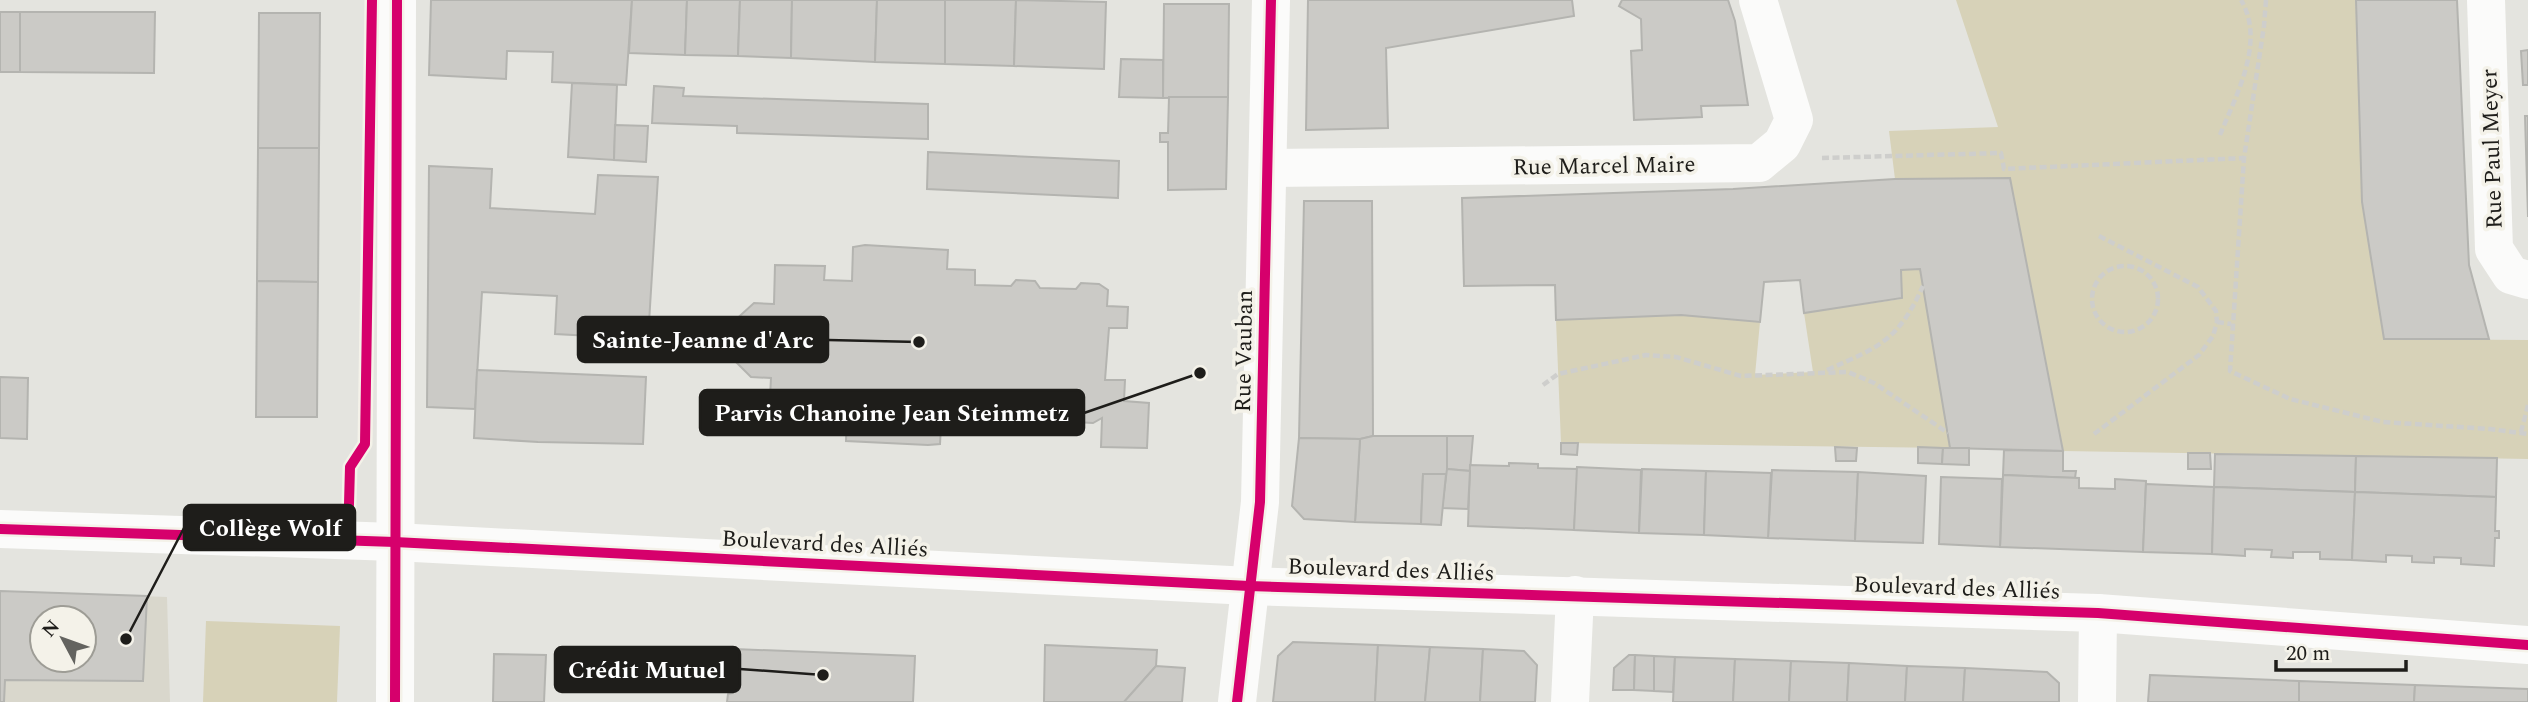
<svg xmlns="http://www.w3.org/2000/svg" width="2528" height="702" font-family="Spectral,serif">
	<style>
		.built { fill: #d9d7cc; fill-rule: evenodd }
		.green { fill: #d7d2b8 }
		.building { fill: #cbcac6; stroke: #b4b4b0; stroke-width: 2; fill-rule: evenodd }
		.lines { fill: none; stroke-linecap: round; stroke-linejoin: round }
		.path { stroke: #cececc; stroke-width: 4.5; stroke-dasharray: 7 3.5; stroke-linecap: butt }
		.minor { stroke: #fbfbfa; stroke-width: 38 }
		.secondary { stroke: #fbfbfa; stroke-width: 38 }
		.cycleway-casing { stroke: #f4f2e9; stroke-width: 15 }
		.cycleway { stroke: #d6006c; stroke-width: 10 }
		.labels { text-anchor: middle; stroke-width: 7; stroke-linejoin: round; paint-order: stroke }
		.street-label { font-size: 23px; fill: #1e1d1a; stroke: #f4f2e9 }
		.leader { fill: none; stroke: #1e1d1a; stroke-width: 2.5 }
		.callout-dot { fill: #1e1d1a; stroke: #f4f2e9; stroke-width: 2.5 }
		.callout { fill: #1e1d1a; stroke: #1e1d1a; stroke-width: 2.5 }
		.callout-label { font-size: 24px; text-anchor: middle; font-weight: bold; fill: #fff }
	</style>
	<rect width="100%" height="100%" fill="#e4e4df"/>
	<path class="built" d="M0,591L167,597L170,702H0ZM42,618H84V660H42Z"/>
	<g class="green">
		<path d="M1956,0H2356L2362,202L2384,339L2528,340V459L2063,451L2010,178L1895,179L1889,131L1998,127Z"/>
		<path d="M1920,269L1950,448L1561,443L1556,320L1681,315L1760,322L1755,375L1813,372L1804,313L1901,299V270Z"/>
		<path d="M206,621L340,626L337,702H203Z"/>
	</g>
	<g class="building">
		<path d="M632,0L626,85L552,82L553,52L507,51L506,79L429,75L431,0Z"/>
		<path d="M632,0H687L685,55L629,53Z"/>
		<path d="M687,0H740L738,56L685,55Z"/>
		<path d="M740,0H792L791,58L738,56Z"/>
		<path d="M792,0H877L875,62L791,58Z"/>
		<path d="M877,0H945V64L875,62Z"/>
		<path d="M945,0H1016L1014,66L945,64Z"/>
		<path d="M1016,0L1106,2L1104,69L1014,66Z"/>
		<path d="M1308,0H1572L1574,16L1386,48L1388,128L1306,130Z"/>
		<path d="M1622,0H1728L1735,21L1748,105L1701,106L1702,117L1634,120L1631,51L1642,50L1641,19L1619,6Z"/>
		<path d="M2356,0H2457L2469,265L2489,339H2384L2362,202Z"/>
		<path d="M1164,4H1229L1228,97L1163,98Z"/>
		<rect x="0" y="12" width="20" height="60"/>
		<path d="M20,12H155L154,73L20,72Z"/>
		<path d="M259,13H320L319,148H258Z"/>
		<path d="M2528,50V85H2523L2521,51Z"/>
		<path d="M1121,59L1163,60V98L1119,97Z"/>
		<path d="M572,83L617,85L614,160L568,157Z"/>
		<path d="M654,86L684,88L683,96L928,104V139L737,133V126L652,123Z"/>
		<path d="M1169,97H1228L1226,189L1168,190V142H1160V133H1168Z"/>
		<path d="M2525,116H2528V217Z"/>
		<path d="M615,125L648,126L646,162L614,160Z"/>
		<path d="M258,148H319L318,282L257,281Z"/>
		<path d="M928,152L1119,161L1118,198L927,189Z"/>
		<path d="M429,166L492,169L490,208L595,214L598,175L658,177L648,339L555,334L557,296L482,292L475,409L427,407Z"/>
		<path d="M2010,178L2063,451L1950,448L1920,269L1901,270L1902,298L1804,313L1800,280L1764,282L1760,322L1681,315L1556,320L1555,285L1464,286L1462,198L1733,189L1895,179Z"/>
		<path d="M1304,201H1372L1373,436L1360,439L1299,438Z"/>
		<path d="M865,245L948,250L947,269L975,270V285L1011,286L1016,280L1035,281L1040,288L1076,289L1081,283L1099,284L1108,290L1107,306L1128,307L1127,328H1109L1105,380H1125L1124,401L1149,403L1147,448L1101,447L1102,418L1093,423L1075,422L1070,417L1035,416L1029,420H1010L1006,414L970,413L969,426L941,425L940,444L928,445L846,441L847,407L818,405V419L769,417L771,378L751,377L729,355L731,324L754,303L774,304L775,265L825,266L824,280L852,281L853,247Z"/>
		<path d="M257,281L318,282L317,417H256Z"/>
		<path d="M477,370L646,377L643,444L538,442L474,438Z"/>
		<path d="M0,377L28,378L27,439L0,438Z"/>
		<path d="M1373,436H1447V474H1423L1421,524L1355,522L1360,439Z"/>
		<path d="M1447,436H1473L1470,471L1447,469Z"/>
		<path d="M1299,438L1360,439L1355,522L1304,519L1292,506Z"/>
		<path d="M1561,443H1578L1577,455L1561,454Z"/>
		<path d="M1835,447L1857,448L1856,461H1836Z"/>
		<path d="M1918,447L1943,448L1942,464L1918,463Z"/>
		<path d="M1943,448H1969V465L1942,464Z"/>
		<path d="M2004,450L2063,451V471H2076L2075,478L2003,475Z"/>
		<path d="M2188,453H2210L2211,469H2188Z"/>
		<path d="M2215,454L2356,456L2355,492L2214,487Z"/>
		<path d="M2356,456L2497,458L2496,497L2355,492Z"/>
		<path d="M1509,463L1538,464V468L1578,469L1574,530L1468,526L1470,465L1509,466Z"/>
		<path d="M1577,467L1641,470L1639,533L1574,530Z"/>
		<path d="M1447,469L1470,471L1468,509L1442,508Z"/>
		<path d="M1642,469L1706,471L1704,535L1639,533Z"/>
		<path d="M1772,470L1858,472L1855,541L1768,538Z"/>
		<path d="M1706,471L1771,473L1768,538L1704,535Z"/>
		<path d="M1858,472L1926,476L1923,543L1855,541Z"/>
		<path d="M1423,474H1446L1441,525L1421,524Z"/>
		<path d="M2003,475L2079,478V488L2115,489V479L2146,481L2143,552L2000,547Z"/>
		<path d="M1941,477L2002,479L2000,547L1939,544Z"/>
		<path d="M2146,484L2214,487L2212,554L2143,552Z"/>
		<path d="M2214,487L2355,492L2352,560L2320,559V552H2293V558L2271,557L2272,550L2245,549V556L2212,554Z"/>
		<path d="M2355,492L2496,497L2495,531H2499V538H2495L2494,566L2461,564V558L2434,557V563L2412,562V556L2386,555V562L2352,560Z"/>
		<path d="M0,591L147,596L143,681L5,680L4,702H0ZM42,618H84V660H42Z"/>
		<path d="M1293,642L1378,645L1375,702H1273L1278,656Z"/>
		<path d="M1045,645L1157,650L1156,666L1124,702H1044Z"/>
		<path d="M1378,645L1430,647L1425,702H1375Z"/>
		<path d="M1430,647L1483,649L1480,702H1425Z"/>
		<path d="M734,649L915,656L913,702H727L728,694L733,693Z"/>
		<path d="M1483,649L1524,651L1537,665L1535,702H1480Z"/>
		<path d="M494,654L546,655L544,702H493Z"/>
		<path d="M1629,655H1635L1634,690H1613L1614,668Z"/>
		<path d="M1635,655L1654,656V691L1634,690Z"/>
		<path d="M1654,656L1675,657L1673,692L1654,691Z"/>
		<path d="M1675,657L1735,659L1733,702H1673Z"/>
		<path d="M1735,659L1791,661L1789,702H1733Z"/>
		<path d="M1791,661L1849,663L1847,702H1789Z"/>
		<path d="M1849,663L1907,666L1905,702H1847Z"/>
		<path d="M1156,666L1185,668L1182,702H1124Z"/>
		<path d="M1907,666L1965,668L1963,702H1905Z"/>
		<path d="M1965,668L2047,672L2059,683V702H1963Z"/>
		<path d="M2150,675L2299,681V702H2148Z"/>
		<path d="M2299,681L2415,685L2414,702H2299Z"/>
		<path d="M2415,685L2528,689V702H2414Z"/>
	</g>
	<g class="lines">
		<g class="path">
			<path d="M2266,0L2264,26L2244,158L2230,371L2290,399L2383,422L2490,429L2528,434"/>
			<path d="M2220,135C2236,95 2266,42 2241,0"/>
			<path d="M1822,158L2001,153L2004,169L2244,158"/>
			<circle cx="2125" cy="299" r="33"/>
			<path d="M2217,322L2231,324"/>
			<path d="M1827,370C1879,347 1898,341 1923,286"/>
			<path d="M1543,385L1558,374L1646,355L1676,357L1741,376L1848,372L1874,383L1948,433"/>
			<path d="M2521,432L2528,405"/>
			<path d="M2094,434L2199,355L2213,336L2217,322L2216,311L2198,287L2099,236"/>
		</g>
		<g class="minor">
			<path d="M2486,0L2494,249L2511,275L2528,280"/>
			<path d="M1268,168L1759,163L1782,144L1794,120L1758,0"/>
			<path d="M395,702L397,0"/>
			<path d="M1570,702L1575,595"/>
			<path d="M2097,702L2098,613"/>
		</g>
		<g class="secondary">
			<path d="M0,529L395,542L1249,586L2098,613L2528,645"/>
			<path d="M1237,702L1260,502L1271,0"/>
		</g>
		<g class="cycleway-casing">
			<g id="cycleway">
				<path d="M0,529L395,542L1249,586L2098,613L2528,645"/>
				<path d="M348,541L350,467L365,444L372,0"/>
				<path d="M395,702L397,0"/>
				<path d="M1237,702L1260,502L1271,0"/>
			</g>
		</g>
		<use href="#cycleway" class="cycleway"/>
	</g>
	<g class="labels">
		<g class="street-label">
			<text transform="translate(2491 149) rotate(-92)" y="8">Rue Paul Meyer</text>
			<text transform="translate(1604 165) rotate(-1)" y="8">Rue Marcel Maire</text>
			<text transform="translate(1243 351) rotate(-89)" y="8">Rue Vauban</text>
			<text transform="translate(825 543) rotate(3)" y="8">Boulevard des Alliés</text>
			<text transform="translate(1391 569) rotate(2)" y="8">Boulevard des Alliés</text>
			<text transform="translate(1957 587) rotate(2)" y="8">Boulevard des Alliés</text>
		</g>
	</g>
	<path class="leader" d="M919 342L828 340M1200 373L1084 413M126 639L184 528M823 675L740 669"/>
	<g class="callout-dot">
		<circle cx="919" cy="342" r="7"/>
		<circle cx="1200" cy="373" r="7"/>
		<circle cx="126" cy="639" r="7"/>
		<circle cx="823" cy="675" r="7"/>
	</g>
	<g class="callout">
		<rect x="578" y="317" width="250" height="45" rx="7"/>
		<rect x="700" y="390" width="384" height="45" rx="7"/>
		<rect x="184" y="505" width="171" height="45" rx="7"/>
		<rect x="555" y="647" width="185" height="45" rx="7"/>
	</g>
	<g class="callout-label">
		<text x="703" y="348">Sainte-Jeanne d'Arc</text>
		<text x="892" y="421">Parvis Chanoine Jean Steinmetz</text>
		<text x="270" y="536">Collège Wolf</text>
		<text x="647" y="678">Crédit Mutuel</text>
	</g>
	<g transform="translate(63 639) rotate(311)"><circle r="33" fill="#f4f2e9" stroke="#9e9d96" stroke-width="2"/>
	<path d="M0-5L12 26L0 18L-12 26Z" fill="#63635f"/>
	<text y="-10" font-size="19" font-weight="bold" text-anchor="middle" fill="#1e1d1a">N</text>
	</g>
	<path d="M2276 660v10h130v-10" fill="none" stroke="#1e1d1a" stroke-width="3.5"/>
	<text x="2286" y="660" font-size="21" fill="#1e1d1a" stroke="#f4f2e9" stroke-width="5" paint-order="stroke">20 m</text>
</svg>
